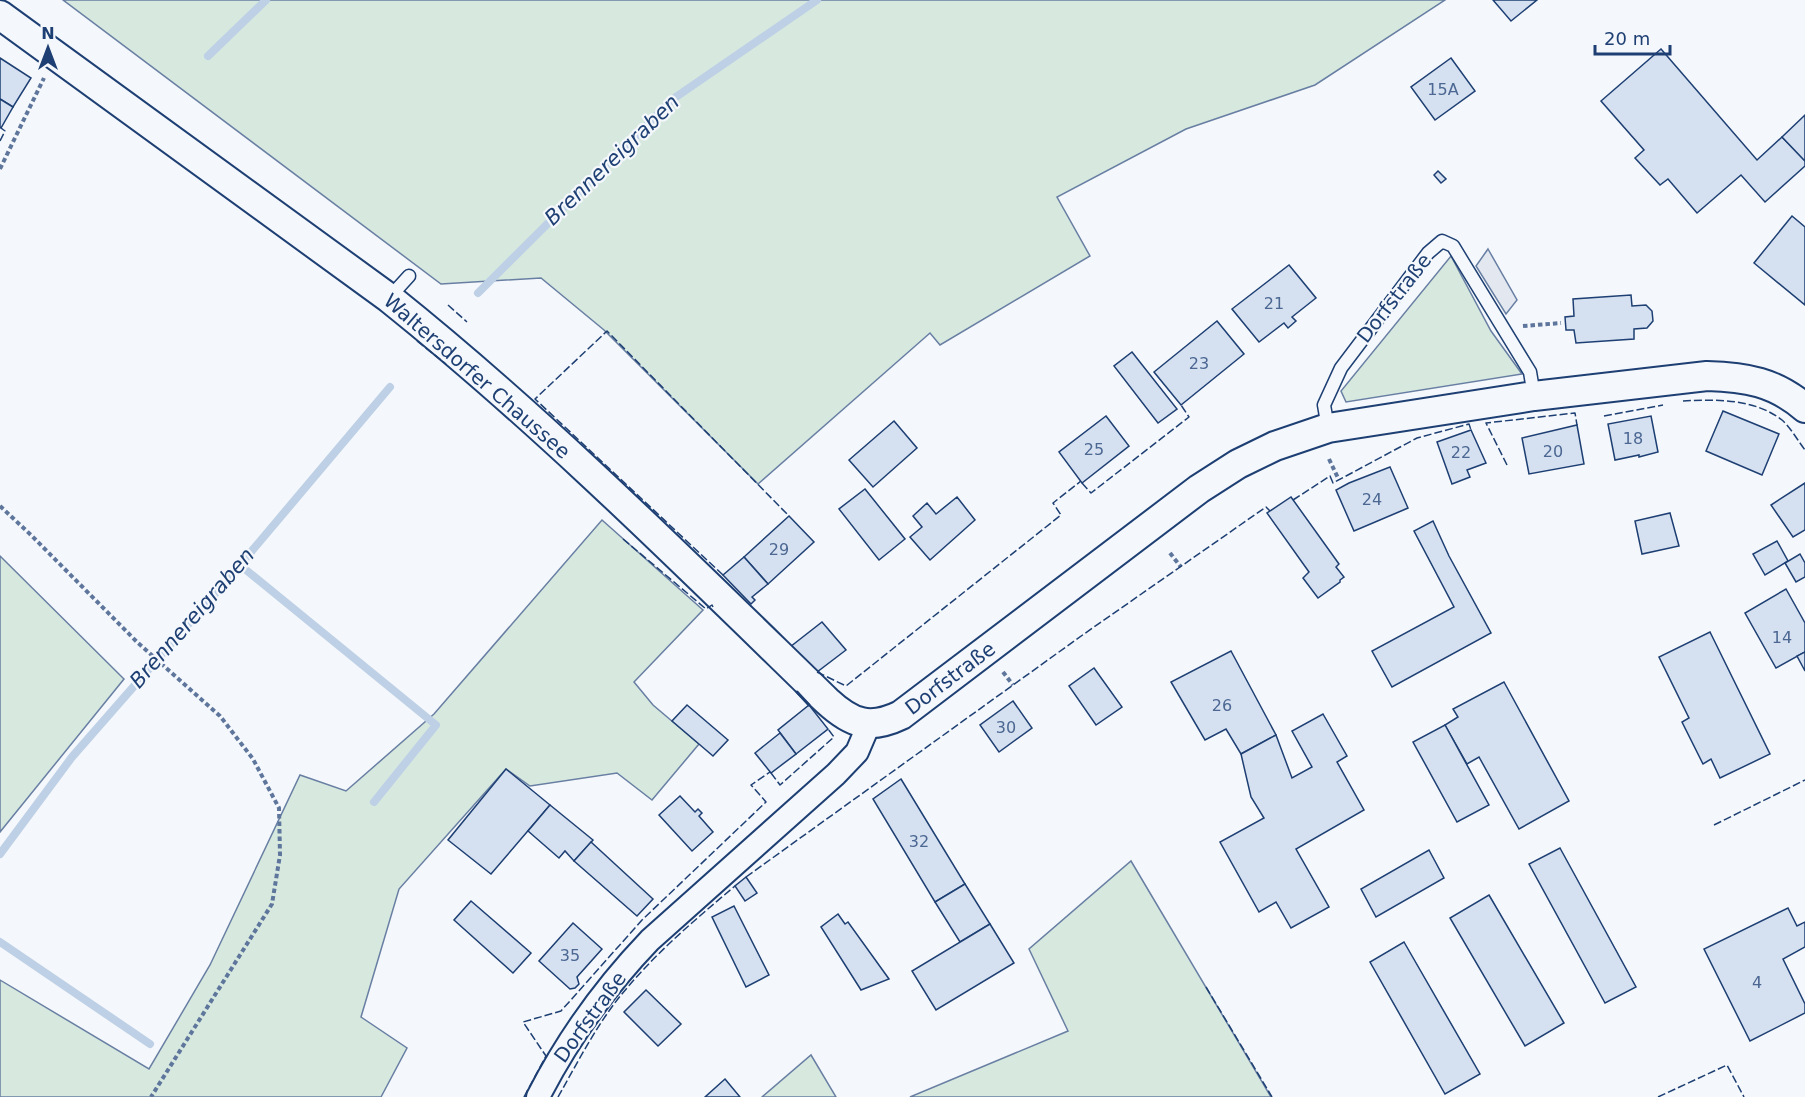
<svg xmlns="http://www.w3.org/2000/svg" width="1805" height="1097" font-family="'DejaVu Sans',sans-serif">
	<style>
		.green { fill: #d7e8df; stroke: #687fa3; stroke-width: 1.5 }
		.parking { fill: #e3e8f0; stroke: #687fa3; stroke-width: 1.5 }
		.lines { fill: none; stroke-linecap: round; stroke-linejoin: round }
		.stream { stroke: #bed0e5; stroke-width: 8 }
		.building { fill: #d5e0f0; stroke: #1d3f73; stroke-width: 1.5 }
		.service-casing { stroke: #1d3f73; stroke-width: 15 }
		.minor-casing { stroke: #1d3f73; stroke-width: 26 }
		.tertiary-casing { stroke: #1d3f73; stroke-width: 32 }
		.path { stroke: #5e769c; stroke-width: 4; stroke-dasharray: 4.5 3; stroke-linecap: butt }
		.service { stroke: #f4f7fb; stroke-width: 12 }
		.minor { stroke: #f4f7fb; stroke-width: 22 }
		.tertiary { stroke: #f4f7fb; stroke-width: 28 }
		.fence { stroke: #1d3f73; stroke-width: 1.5; stroke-dasharray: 8 3; stroke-linecap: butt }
		.wall { stroke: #1d3f73; stroke-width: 3 }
		.labels { text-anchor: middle; stroke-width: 4.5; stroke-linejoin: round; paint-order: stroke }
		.number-label { font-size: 16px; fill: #4b6792 }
		.street-label { font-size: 20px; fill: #1d3f73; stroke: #f4f7fb }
		.water-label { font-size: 21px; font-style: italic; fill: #1d3f73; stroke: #f4f7fb }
	</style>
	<rect width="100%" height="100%" fill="#f4f7fb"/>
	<g class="green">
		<path d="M63,0H1445L1315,85L1186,129L1057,197L1090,256L940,345L930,333L758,484L604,330L541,278L441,284Z"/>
		<path d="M1451,256L1491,331L1522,374L1346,402L1341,391Z"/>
		<path d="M602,520L703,610L634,682L653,705L699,744L652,800L617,773L530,786L506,769L399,889L361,1017L407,1048L381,1097H0V980L149,1069L210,965L300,775L346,791L434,714Z"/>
		<path d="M0,556L124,679L0,832Z"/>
		<path d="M1131,861L1271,1097H910L1068,1031L1029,949Z"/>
		<path d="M811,1055L836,1097H762Z"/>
	</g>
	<path class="parking" d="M1488,249L1517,300L1506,314L1476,266Z"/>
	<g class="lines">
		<g class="stream">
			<path d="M208,56L266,0"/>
			<path d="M478,293L673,99L817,0"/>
			<path d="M240,565L436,725L374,802"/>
			<path d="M0,854L72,757L240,565L390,387"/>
			<path d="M0,942L150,1044"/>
		</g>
	</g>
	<g class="building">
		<path d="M1493,0H1537L1511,21Z"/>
		<path d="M1661,49L1757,160L1782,137L1805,161V166L1765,202L1741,175L1697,213L1668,179L1660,185L1635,158L1644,150L1601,101Z"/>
		<path d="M0,58L31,78L13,107L0,99Z"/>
		<path d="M1451,58L1475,91L1435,120L1411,87Z"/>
		<path d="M0,99L13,107L1,128L0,127Z"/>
		<path d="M1805,115V161L1782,137Z"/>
		<path d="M1438,171L1446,179L1441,183L1434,175Z"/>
		<path d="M1792,216L1805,227V305L1754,263Z"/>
		<path d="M1289,265L1316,298L1292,317L1296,321L1288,328L1284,323L1259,342L1232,309Z"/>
		<path d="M1631,295L1632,306L1646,305L1652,311L1653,321L1647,328L1634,329V339L1576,343L1574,330H1566L1565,317L1574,316L1573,299Z"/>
		<path d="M1217,321L1244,354L1181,405L1154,372Z"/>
		<path d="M1132,352L1177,409L1158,423L1114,366Z"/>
		<path d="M1723,411L1779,434L1762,475L1706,451Z"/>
		<path d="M1106,416L1129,446L1082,483L1059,452Z"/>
		<path d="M1651,416L1658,452L1639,457V455L1615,460L1608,424Z"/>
		<path d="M894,421L917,448L873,487L849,460Z"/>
		<path d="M1577,425L1584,464L1529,474L1522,438Z"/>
		<path d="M1471,430L1486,463L1467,470L1470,477L1452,484L1437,442Z"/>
		<path d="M1390,467L1408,508L1354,531L1336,490L1349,483Z"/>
		<path d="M1805,483V530L1793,537L1771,505Z"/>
		<path d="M865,489L905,539L879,560L839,509Z"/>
		<path d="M957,497L975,520L930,560L910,537L922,527L913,516L927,503L936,514Z"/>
		<path d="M1291,497L1339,564L1336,567L1344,577L1340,580V582L1318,598L1303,578L1309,572L1267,513Z"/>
		<path d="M1670,513L1679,546L1642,554L1635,521Z"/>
		<path d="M789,516L814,542L768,584L744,557Z"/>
		<path d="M1433,521L1449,556L1491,633L1392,687L1372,651L1454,607L1414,531Z"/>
		<path d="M1777,541L1788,561L1765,575L1753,554Z"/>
		<path d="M1800,554L1805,563V577L1796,582L1785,563Z"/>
		<path d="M744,557L768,584L752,597L755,600L751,604L723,575Z"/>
		<path d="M1786,589L1805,623V652L1776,668L1745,613Z"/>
		<path d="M822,622L846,650L817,672L790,647Z"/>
		<path d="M1710,632L1770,754L1720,778L1711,759L1703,764L1682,722L1689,718L1659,657Z"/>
		<path d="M1231,651L1276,735L1241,754L1226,729L1205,740L1171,682Z"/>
		<path d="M1805,652V671L1797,656Z"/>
		<path d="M1094,668L1122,707L1096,725L1069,686Z"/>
		<path d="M1504,682L1569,801L1519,829L1479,757L1467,764L1445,725L1458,717L1453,709Z"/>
		<path d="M1013,701L1032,728L999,752L980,725Z"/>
		<path d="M687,705L728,740L713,756L672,721Z"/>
		<path d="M809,705L828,729L796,754L778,730Z"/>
		<path d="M1323,714L1347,756L1337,762L1364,810L1296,849L1329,907L1291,928L1276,902L1259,912L1220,842L1264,818L1251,797L1241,754L1276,735L1292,778L1312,767L1292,731Z"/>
		<path d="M1445,725L1489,805L1457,822L1413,742Z"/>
		<path d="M780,733L796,754L771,773L755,753Z"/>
		<path d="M506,769L550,805L491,874L448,840Z"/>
		<path d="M901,779L965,884L935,902L873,799Z"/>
		<path d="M680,796L695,812L698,809L702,813L699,816L713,832L692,851L659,815Z"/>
		<path d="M550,805L593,840L574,861L565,851L559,858L528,831Z"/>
		<path d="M591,842L653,899L637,916L574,861Z"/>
		<path d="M1560,848L1636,987L1605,1003L1529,864Z"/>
		<path d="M1429,850L1444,878L1376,917L1361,889Z"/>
		<path d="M746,877L757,893L745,901L735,886Z"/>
		<path d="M965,884L990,924L960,942L935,902Z"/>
		<path d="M1489,895L1564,1023L1525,1046L1450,918Z"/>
		<path d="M471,901L531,953L513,973L454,920Z"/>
		<path d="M734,906L769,975L746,987L712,917Z"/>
		<path d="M1788,908L1797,926L1805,922V947L1783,959L1805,1004V1013L1750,1041L1704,949Z"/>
		<path d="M838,914L845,924L848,922L889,979L861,990L821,927Z"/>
		<path d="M573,923L602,949L577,977L579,984L575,988L570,989L539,961Z"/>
		<path d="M990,924L1014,963L936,1010L912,971Z"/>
		<path d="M1404,942L1480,1074L1445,1094L1370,962Z"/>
		<path d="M646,990L681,1024L658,1046L624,1012Z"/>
		<path d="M725,1079L740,1097H705Z"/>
	</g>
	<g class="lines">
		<g class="service-casing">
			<g id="service">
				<path d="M389,298L409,276"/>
				<path d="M1328,428L1324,405L1341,368L1428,253L1442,241L1453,246L1530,372L1534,396"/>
			</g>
		</g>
		<g class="minor-casing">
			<path id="minor" d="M538,1097C568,1038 605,987 650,940L836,774L857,752L869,724"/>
		</g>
		<g class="tertiary-casing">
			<path id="tertiary" d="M0,15L389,298C544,422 685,563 827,701C852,724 870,730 901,715L1199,489L1238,464L1275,446L1328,428L1534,396L1707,376C1746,377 1775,382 1805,408"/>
		</g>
		<g class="path">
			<path d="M0,169L44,78"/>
			<path d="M1523,326L1561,323"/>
			<path d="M1329,459L1339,480"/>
			<path d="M0,506L31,535L138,643L220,716L253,759L279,808L280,855L272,904L151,1097"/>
			<path d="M1170,553L1181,567"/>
			<path d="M1003,672L1013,685"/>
		</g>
		<use href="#service" class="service"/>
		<use href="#minor" class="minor"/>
		<use href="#tertiary" class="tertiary"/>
		<g class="fence">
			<path d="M0,141L5,131L1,128"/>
			<path d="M448,305L467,322"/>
			<path d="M417,341L446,364"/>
			<path d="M1683,401C1717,399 1755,399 1782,420C1791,428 1798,441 1805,450"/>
			<path d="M1604,416L1663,405"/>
			<path d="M1507,465L1486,423L1575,413L1577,425"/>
			<path d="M1082,483L1091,493L1189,417L1181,405"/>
			<path d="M1293,500L1330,476L1333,483L1417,438L1469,424L1471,430"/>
			<path d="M623,539L706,609L712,605L713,607"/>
			<path d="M723,575L535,399L607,331L789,516"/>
			<path d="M817,672L846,686L1061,515L1053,503L1081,481"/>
			<path d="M771,773L780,785L834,737L828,729"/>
			<path d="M1714,825L1805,780"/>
			<path d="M746,877L1084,634L1266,507L1270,511"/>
			<path d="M1206,987L1272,1097"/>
			<path d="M524,1097L546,1056L523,1022L561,1011L642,920L766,802L751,785L770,772"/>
			<path d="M558,1097C579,1060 599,1020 627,988C659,950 697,918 735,886"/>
			<path d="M1658,1097L1727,1065L1744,1097"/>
		</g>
		<path class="wall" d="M797,692L809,705"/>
	</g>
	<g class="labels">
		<g class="number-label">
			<text x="1443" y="95">15A</text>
			<text x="1274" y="309">21</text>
			<text x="1199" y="369">23</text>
			<text x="1633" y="444">18</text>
			<text x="1094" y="455">25</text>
			<text x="1553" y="457">20</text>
			<text x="1461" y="458">22</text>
			<text x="1372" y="505">24</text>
			<text x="779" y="555">29</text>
			<text x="1782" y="643">14</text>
			<text x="1222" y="711">26</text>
			<text x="1006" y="733">30</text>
			<text x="919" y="847">32</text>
			<text x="570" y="961">35</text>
			<text x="1757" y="988">4</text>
		</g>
		<g class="street-label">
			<text transform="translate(1394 298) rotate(-52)" y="7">Dorfstraße</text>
			<text transform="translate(477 376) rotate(41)" y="7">Waltersdorfer Chaussee</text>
			<text transform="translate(950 678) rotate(-37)" y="7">Dorfstraße</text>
			<text transform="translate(590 1017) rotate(-54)" y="7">Dorfstraße</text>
		</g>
		<g class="water-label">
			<text transform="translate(612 160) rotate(-44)" y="7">Brennereigraben</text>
			<text transform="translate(192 618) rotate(-49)" y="7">Brennereigraben</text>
		</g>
	</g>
	<g transform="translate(48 48)" stroke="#f4f7fb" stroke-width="4.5" paint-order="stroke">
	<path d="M0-4.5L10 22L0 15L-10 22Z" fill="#1d3f73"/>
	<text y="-9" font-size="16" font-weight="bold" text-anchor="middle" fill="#1d3f73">N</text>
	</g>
	<path d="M1595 45v9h75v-9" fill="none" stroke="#1d3f73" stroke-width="3"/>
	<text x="1604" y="45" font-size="18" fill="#1d3f73" stroke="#f4f7fb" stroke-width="4.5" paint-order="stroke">20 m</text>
</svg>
